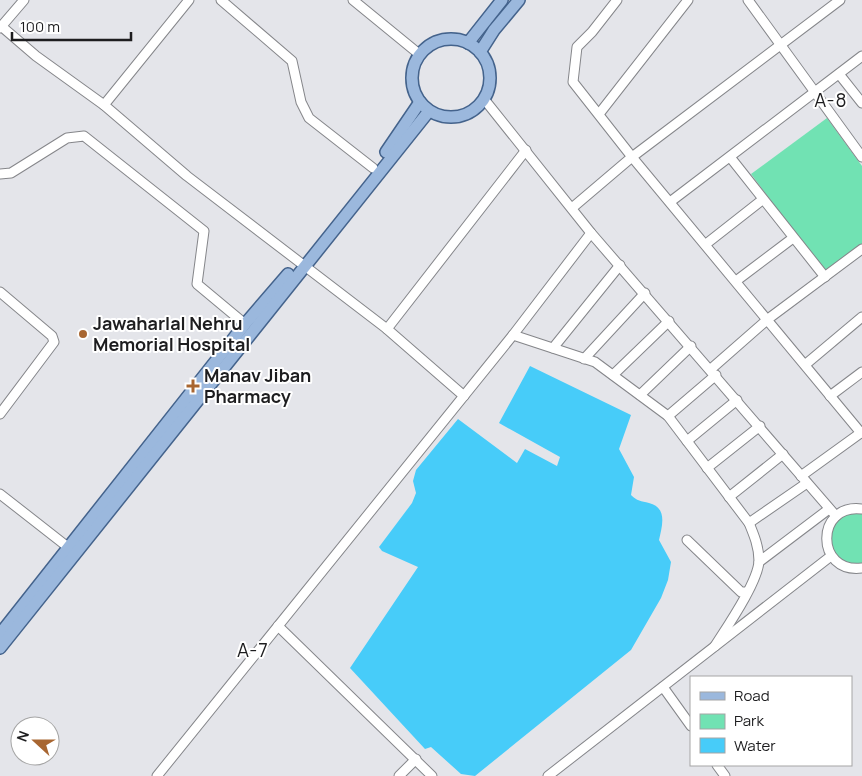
<svg xmlns="http://www.w3.org/2000/svg" width="862" height="776" font-family="Manrope,sans-serif">
	<style>
		.green { fill: #71e2b3 }
		.water { fill: #47ccf9 }
		.lines { fill: none; stroke-linecap: round; stroke-linejoin: round }
		.minor-casing { stroke: #85868a; stroke-width: 11 }
		.major-casing { stroke: #44638c; stroke-width: 14 }
		.minor { stroke: #fff; stroke-width: 9 }
		.major { stroke: #9bb8dd; stroke-width: 11 }
		.poi-dot { fill: #a86631; stroke: #fff; stroke-width: 2 }
		.labels { text-anchor: middle; stroke-width: 4; stroke-linejoin: round; paint-order: stroke }
		.poi-label { font-size: 18px; font-weight: bold; fill: #1d1d1f; stroke: #fff; text-anchor: start }
		.neighbourhood-label { font-size: 19px; letter-spacing: 1px; fill: #1d1d1f; stroke: #fff }
	</style>
	<rect width="100%" height="100%" fill="#e4e5ea"/>
	<g class="green">
		<path d="M827,118L862,166V244L825,273L751,174Z"/>
		<path d="M850,513H862V564C827,566 817,526 850,513Z"/>
	</g>
	<path class="water" d="M530,366L631,415L619,449L634,477L631,495C637,501 641,501 649,503C668,508 662,526 659,540L671,562L668,580L661,598L631,650L475,776L461,774L431,747L425,749L350,668L418,567L382,551L379,547L412,503L416,493L413,481L416,470L458,419L517,463L525,449L557,466L560,457L499,423Z"/>
	<g class="lines">
		<g class="minor-casing">
			<g id="minor">
				<path d="M221,0L292,61L301,102L309,118L373,168"/>
				<path d="M353,0L419,54"/>
				<path d="M617,0L592,32L577,47L573,82L632,157L861,433"/>
				<path d="M748,0L862,157"/>
				<path d="M1,26L36,56L104,105L187,176L387,329"/>
				<path d="M0,28L24,0"/>
				<path d="M839,74L862,103"/>
				<path d="M484,99L591,233L836,516"/>
				<path d="M104,105L189,0"/>
				<path d="M599,114L688,0"/>
				<path d="M730,157L825,277"/>
				<path d="M0,174L11,173L67,138L84,136L204,231L197,284L245,324"/>
				<path d="M670,202L862,56"/>
				<path d="M572,208L632,157L840,0"/>
				<path d="M706,244L762,200"/>
				<path d="M736,281L793,238"/>
				<path d="M0,292L52,336L54,342L0,414"/>
				<path d="M513,335L595,362L668,416L749,523C754,535 759,547 759,561C758,582 727,627 715,646"/>
				<path d="M553,348L620,265"/>
				<path d="M584,359L645,293"/>
				<path d="M806,364L862,317"/>
				<path d="M711,369L768,319L862,249"/>
				<path d="M613,375L669,321"/>
				<path d="M640,395L691,346"/>
				<path d="M464,396L387,329L526,150"/>
				<path d="M830,396L862,372"/>
				<path d="M668,416L716,375"/>
				<path d="M687,441L737,400"/>
				<path d="M707,468L760,426"/>
				<path d="M801,476L862,432"/>
				<path d="M0,494L69,548"/>
				<path d="M729,497L783,454"/>
				<path d="M862,509C815,503 815,574 862,568"/>
				<path d="M749,523L807,483"/>
				<path d="M687,540L741,592H747"/>
				<path d="M759,562L829,509"/>
				<path d="M278,626L432,776"/>
				<path d="M663,687L691,726"/>
				<path d="M717,765L725,776"/>
				<path d="M157,776L513,335L591,233"/>
				<path d="M399,776L416,759"/>
				<path d="M548,776L831,556"/>
			</g>
		</g>
		<g class="major-casing">
			<g id="major">
				<circle cx="451" cy="78" r="39"/>
				<path d="M468,43L502,0"/>
				<path d="M480,52L494,30L519,0"/>
				<path d="M386,152L420,102"/>
				<path d="M0,634L245,324L288,274"/>
				<path d="M0,648L429,111"/>
			</g>
		</g>
		<use href="#minor" class="minor"/>
		<use href="#major" class="major"/>
	</g>
	<g class="poi-dot">
		<circle cx="83" cy="334" r="5"/>
		<path d="M190.5 378.5h5v5h5v5h-5v5h-5v-5h-5v-5h5z"/>
	</g>
	<g class="labels">
		<g class="poi-label">
			<text x="93" y="330">Jawaharlal Nehru<tspan x="93" dy="21">Memorial Hospital</tspan></text>
			<text x="204" y="382">Manav Jiban<tspan x="204" dy="21">Pharmacy</tspan></text>
		</g>
		<g class="neighbourhood-label">
			<text x="831" y="107">A-8</text>
			<text x="253" y="657">A-7</text>
		</g>
	</g>
	<rect x="690" y="676" width="162" height="90" fill="#ffffff" stroke="#a5a5a5"/>
	<rect x="700" y="692" width="25" height="8" fill="#9bb8dd" stroke="#a5a5a5"/>
	<text x="734" y="701" font-size="15" fill="#1d1d1f">Road</text>
	<rect x="700" y="714" width="25" height="15" fill="#71e2b3" stroke="#a5a5a5"/>
	<text x="734" y="726" font-size="15" fill="#1d1d1f">Park</text>
	<rect x="700" y="738" width="25" height="15" fill="#47ccf9" stroke="#a5a5a5"/>
	<text x="734" y="751" font-size="15" fill="#1d1d1f">Water</text>
	<g transform="translate(35 741) rotate(291)"><circle r="24" fill="#ffffff" stroke="#a5a5a5"/>
	<path d="M0-4L9 19L0 12L-9 19Z" fill="#a86631"/>
	<text y="-8" font-size="14" font-weight="bold" text-anchor="middle" fill="#1d1d1f">N</text>
	</g>
	<path d="M12 32v8h119v-8" fill="none" stroke="#1d1d1f" stroke-width="2.5"/>
	<text x="20" y="32" font-size="15" fill="#1d1d1f" stroke="#ffffff" stroke-width="4" paint-order="stroke">100 m</text>
</svg>
